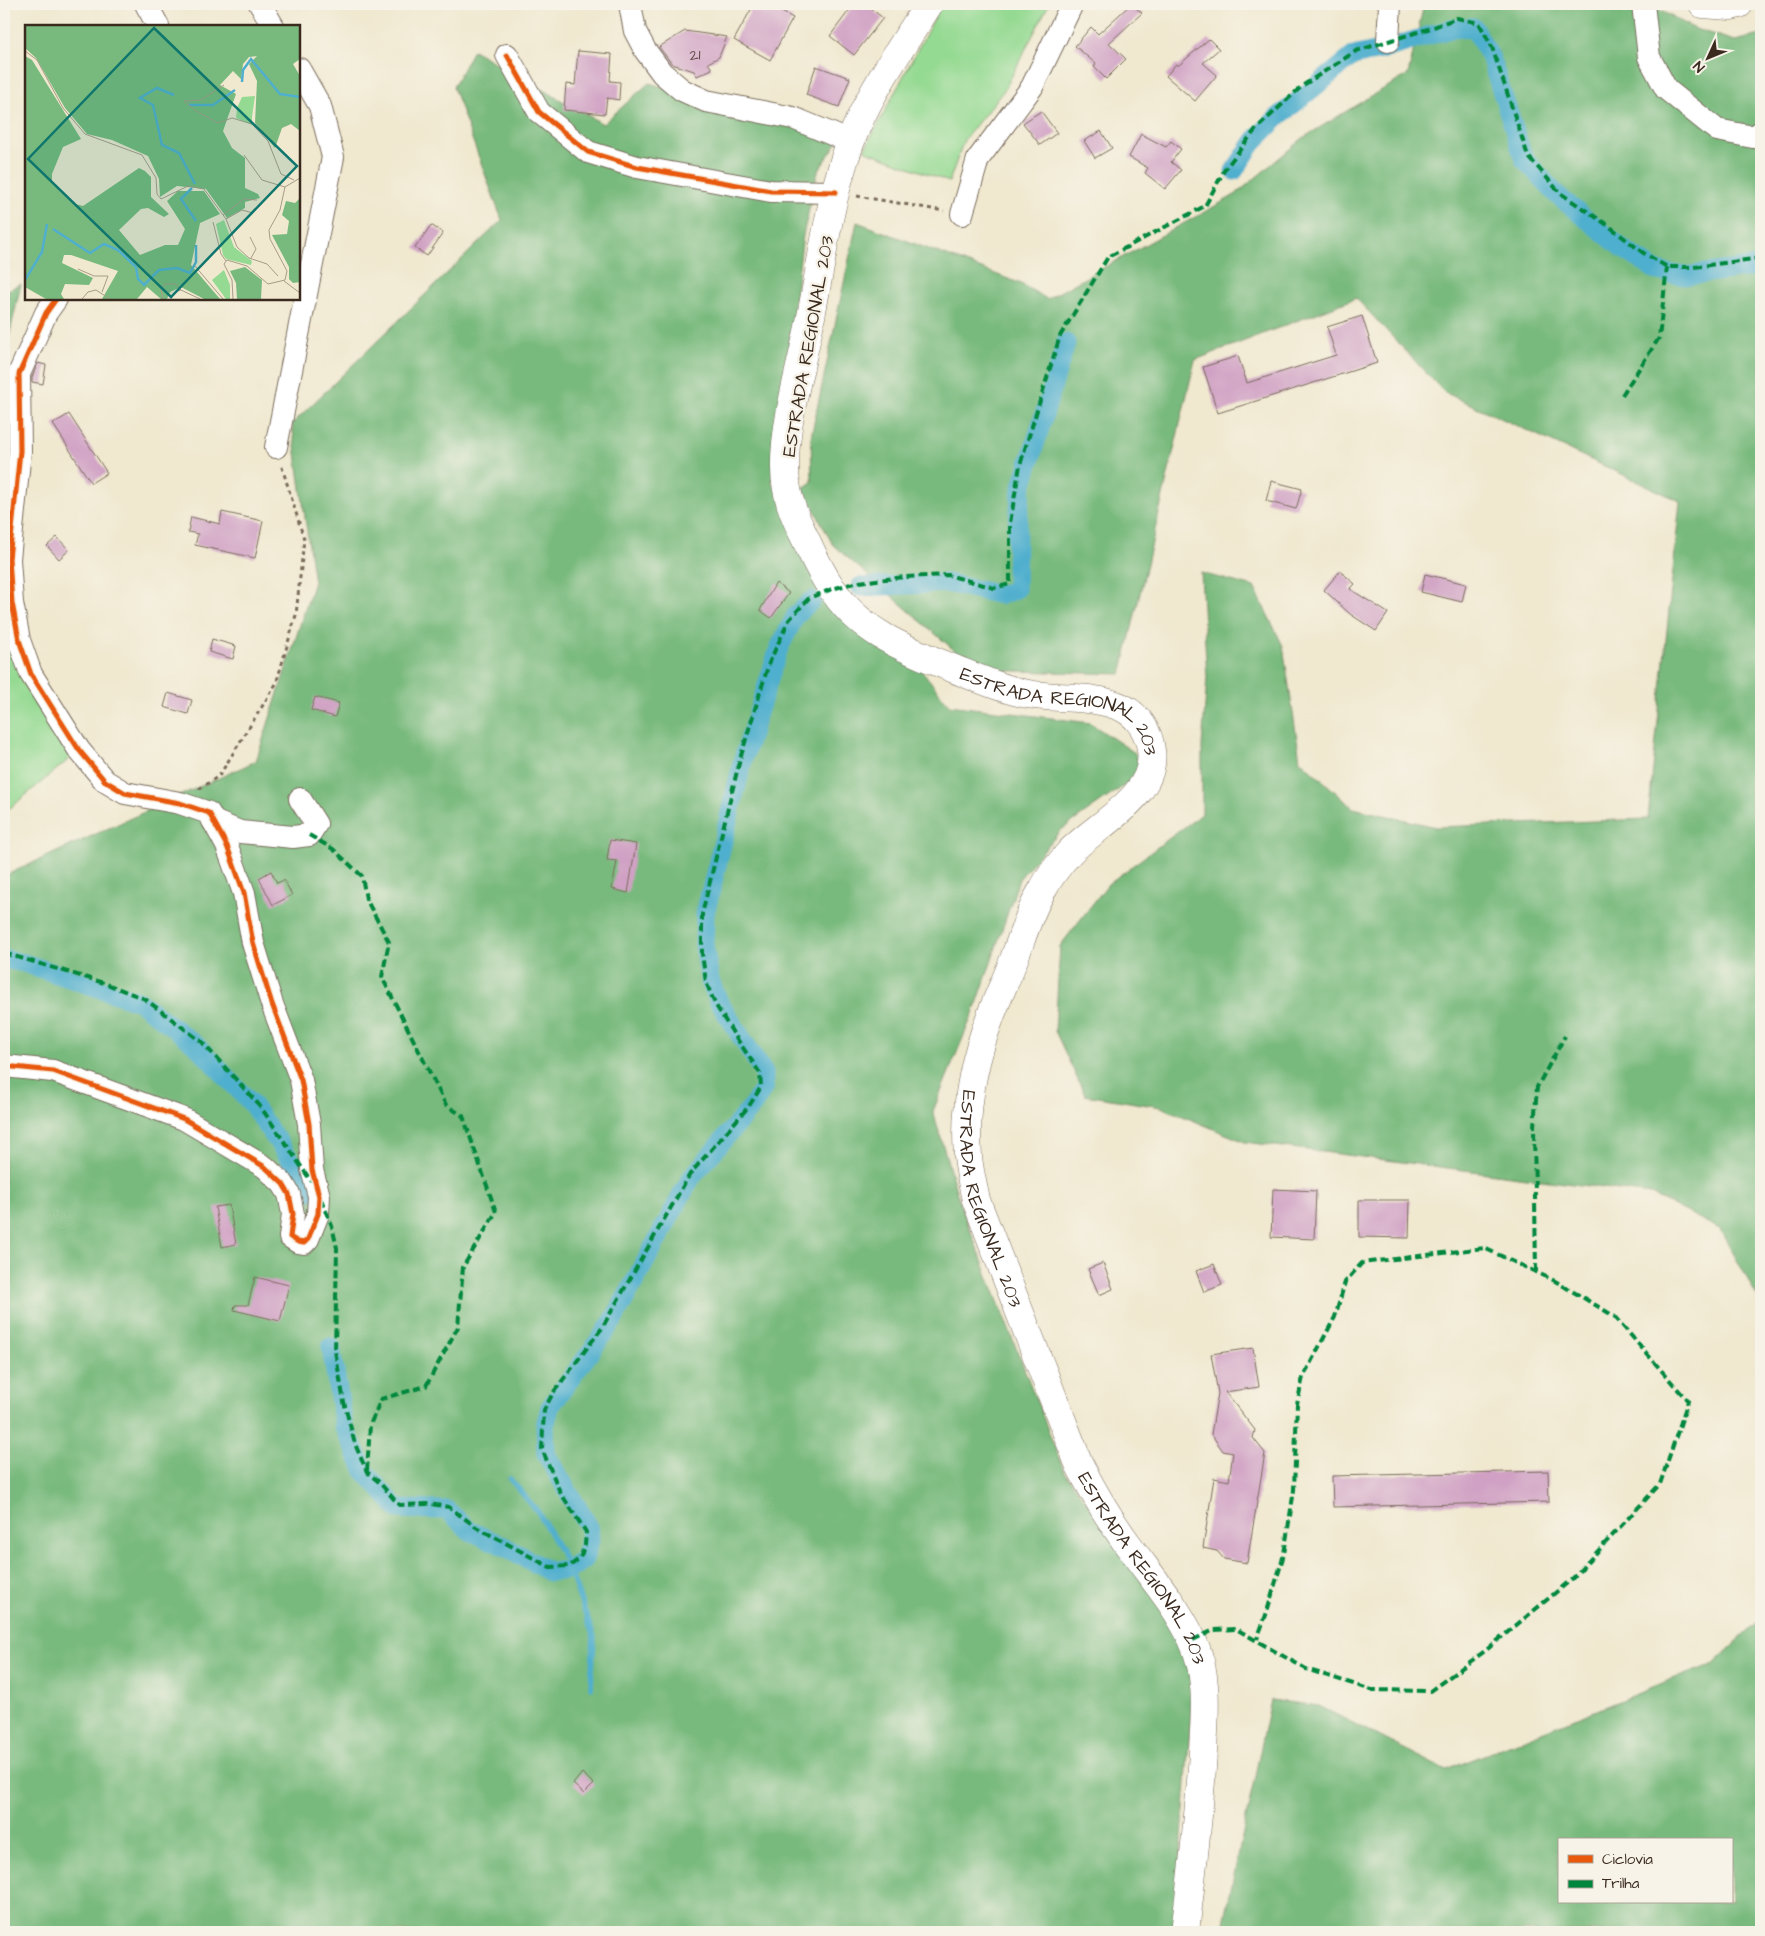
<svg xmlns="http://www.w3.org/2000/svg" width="1765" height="1936" font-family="'Architects Daughter',sans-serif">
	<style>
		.green { fill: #95da93; stroke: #688258 }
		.forest { fill: #78ba7d; stroke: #5a724e; fill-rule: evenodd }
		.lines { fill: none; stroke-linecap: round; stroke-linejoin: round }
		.stream { stroke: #50afce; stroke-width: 5.5 }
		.canal { stroke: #50afce; stroke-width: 19 }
		.building { fill: #d0a1c4 }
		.minor-casing { stroke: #7a6c5c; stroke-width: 24 }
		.major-casing { stroke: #7a6c5c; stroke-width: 29 }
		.path { stroke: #7a6c5c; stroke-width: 3; stroke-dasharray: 4 4; stroke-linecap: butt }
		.minor { stroke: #fff; stroke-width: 22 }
		.major { stroke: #fff; stroke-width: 28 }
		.quiet { stroke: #00873e; stroke-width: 4; stroke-dasharray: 8 4; stroke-linecap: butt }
		.cycleway-casing { stroke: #f7f3e8; stroke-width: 8 }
		.cycleway { stroke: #e8590c; stroke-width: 5 }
		.labels { text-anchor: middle; stroke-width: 5; stroke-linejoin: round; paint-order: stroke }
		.number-label { font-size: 16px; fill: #604848 }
		.street-label { font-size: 19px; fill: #3b2a1e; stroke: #f7f3e8 }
		.inset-river { fill: none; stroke: #50afce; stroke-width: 2.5 }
		.inset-road { fill: none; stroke: #a89c88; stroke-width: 1 }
		.view { fill: #0f766e; fill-opacity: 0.15; stroke: #0f766e; stroke-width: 2.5 }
		.inset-edge { fill: none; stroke: #3b2a1e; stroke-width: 2.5 }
	</style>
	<rect width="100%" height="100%" fill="#f7f3e8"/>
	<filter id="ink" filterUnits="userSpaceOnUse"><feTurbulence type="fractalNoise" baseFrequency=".02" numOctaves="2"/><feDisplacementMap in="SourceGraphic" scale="10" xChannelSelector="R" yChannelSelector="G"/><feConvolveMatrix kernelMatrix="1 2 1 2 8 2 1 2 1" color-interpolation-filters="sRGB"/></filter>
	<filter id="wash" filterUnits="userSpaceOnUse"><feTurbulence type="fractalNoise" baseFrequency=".0096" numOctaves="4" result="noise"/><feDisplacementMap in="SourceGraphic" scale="20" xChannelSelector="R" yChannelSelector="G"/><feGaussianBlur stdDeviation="1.12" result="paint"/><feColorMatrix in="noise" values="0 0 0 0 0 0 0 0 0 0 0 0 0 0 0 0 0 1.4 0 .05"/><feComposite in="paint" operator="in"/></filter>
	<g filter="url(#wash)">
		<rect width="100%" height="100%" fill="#f0e8cf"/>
		<g class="green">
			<path d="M942,4H1049L1005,89L964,140L949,182L864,150Z"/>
			<path d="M4,605L73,756L4,813Z"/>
		</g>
		<g class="forest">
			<path d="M1424,4H1648L1695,29L1735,41L1761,35V1346L1758,1298L1720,1229L1651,1194L1245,1142L1161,1107L1085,1095L1055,1031L1060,946L1108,884L1202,814V746L1207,678L1201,573L1254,587L1283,646L1300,760L1353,808L1436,827L1648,819L1680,501L1444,392L1356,298L1195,360L1121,674L977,670L833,545L803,488L812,482L811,437L857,222L1019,283L1047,299L1235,195L1303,138L1371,96L1408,75Z"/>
			<path d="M473,50L603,124L649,83L839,140L818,171L803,235L772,482L832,593L905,649L949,705L1090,723L1135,753L1139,767L1128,783L1061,830L1019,879L978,1001L933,1111L960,1204L1064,1471L1177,1629L1193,1685L1177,1907L1173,1932H4V876L256,761L314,582L292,424L502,220L453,87Z"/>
			<path d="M21,284L4,359V292Z"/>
			<path d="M1761,1619V1932H1222L1271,1700L1319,1706L1446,1770L1713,1664ZM1559,1840H1731V1902H1559Z"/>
		</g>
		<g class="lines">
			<g class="stream">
				<path d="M510,1479L538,1512L564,1558"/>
				<path d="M573,1580L594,1637L591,1687"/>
			</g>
			<g class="canal">
				<path d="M1234,171L1255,140L1278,117L1353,56L1389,48L1450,29L1473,27L1490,56L1524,159L1558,196L1622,248L1657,271L1684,276L1761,266"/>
				<path d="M860,587L947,583L1001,595L1016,589L1017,532L1021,490L1066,343"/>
				<path d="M4,959L24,963L140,1002L196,1045L251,1103L312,1191"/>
				<path d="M331,1347L344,1427L366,1473L398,1509L447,1510L470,1531L504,1546L550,1572L569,1570L584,1559L590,1540L589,1527L546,1454L545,1426L550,1407L613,1321L691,1178L754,1104L764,1087V1073L719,1002L710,981L704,945L705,914L744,756L779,648L796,615L812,600"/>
			</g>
		</g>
		<g id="blocks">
			<g class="building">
				<path d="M754,4H767L793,18L770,60L734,40Z"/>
				<path d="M854,4H865L883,18L854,55L830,36Z"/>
				<path d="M1131,4L1142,13L1109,43L1126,59L1106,79L1094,67L1096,64L1075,46L1091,27L1098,34Z"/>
				<path d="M685,31L727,37L719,57L708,63L712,69L697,76L694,71L672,64L659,47Z"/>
				<path d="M1209,39L1219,49L1203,63L1217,75L1195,101L1166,76L1176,64L1178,66Z"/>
				<path d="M578,51L612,54L610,81L620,82L619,100L607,98L605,114L564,110L566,84L575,85Z"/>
				<path d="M816,66L850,78L839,107L806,95Z"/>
				<path d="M1041,111L1057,133L1040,145L1023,123Z"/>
				<path d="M1101,131L1112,148L1095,158L1084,141Z"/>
				<path d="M1141,134L1166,147L1171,141L1181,149L1171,162L1181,170L1165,189L1145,173L1148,168L1129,157Z"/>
				<path d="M431,225L443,233L427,256L415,248Z"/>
				<path d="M1362,316L1377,363L1218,413L1203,367L1238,356L1247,383L1336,355L1327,327Z"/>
				<path d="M38,363L46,365L43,384L32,382V377Z"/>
				<path d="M69,414L107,473L91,483L53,424Z"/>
				<path d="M1271,481L1302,489L1296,509L1266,501Z"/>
				<path d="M222,512L263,521L255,558L195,545L198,534L188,532L191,517L220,524Z"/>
				<path d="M57,537L69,550L59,559L47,546Z"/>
				<path d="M1340,571L1355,584L1350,589L1388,613L1376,631L1350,614L1324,590Z"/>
				<path d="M1425,574L1466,584L1462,602L1421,592Z"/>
				<path d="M776,583L789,593L771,618L760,610Z"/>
				<path d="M212,639L236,646L233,659L209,652Z"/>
				<path d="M168,693L192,700L188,714L164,707Z"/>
				<path d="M315,697L339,703L335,717L311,710Z"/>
				<path d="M610,840L636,844L628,893L612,889L617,861L607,860Z"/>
				<path d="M271,871L277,883L284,880L292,895L273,905L259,878Z"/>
				<path d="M1273,1189L1316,1191L1314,1239L1271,1237Z"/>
				<path d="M1359,1200H1410L1409,1238L1359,1237Z"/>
				<path d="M229,1205L236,1244L222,1247L215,1207Z"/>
				<path d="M1103,1263L1113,1289L1099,1295L1088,1269Z"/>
				<path d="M1214,1264L1222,1285L1204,1292L1196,1271Z"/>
				<path d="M255,1277L289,1285L280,1321L234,1310L235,1305H248Z"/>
				<path d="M1253,1348L1259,1387L1225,1392L1255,1430L1253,1438L1265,1453L1247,1563L1224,1559L1217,1551L1203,1548L1214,1478L1229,1481L1233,1453L1223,1451L1211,1434L1218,1393L1211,1354Z"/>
				<path d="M1548,1471L1549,1502L1333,1507L1332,1476Z"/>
				<path d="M582,1773L594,1784L584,1794L573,1784Z"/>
			</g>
		</g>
	</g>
	<g filter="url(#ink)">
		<use href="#blocks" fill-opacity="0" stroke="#7a6c5c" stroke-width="1"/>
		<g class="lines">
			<g class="minor-casing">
				<g id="minor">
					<path d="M146,4L158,26"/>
					<path d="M260,4L273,26"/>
					<path d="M630,4L635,31L645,50L662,73L682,90L706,101L793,118L851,142"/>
					<path d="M1643,4L1649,57L1666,89L1717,130L1753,137L1761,132"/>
					<path d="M1388,41L1390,4"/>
					<path d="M507,55L539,112L588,152L637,167L771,191L836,192"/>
					<path d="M962,214L978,159L1032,87L1072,4"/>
					<path d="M276,447L333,157L320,106L299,69"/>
					<path d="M213,821L240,832L293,837L309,835L316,824L300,799"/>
					<path d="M4,1066L53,1071L184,1119L265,1167L283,1184L289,1194L293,1214L290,1237L298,1242L304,1243L308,1239L318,1214L319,1196L312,1170L309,1124L301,1080L272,1004L253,943L244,893L227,846L209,813L180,803L125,793L105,781L79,750L31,674L19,640L12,603L9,559L20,451L19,374L46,313L56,299"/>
				</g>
			</g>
			<g class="major-casing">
				<g id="major">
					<path id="s1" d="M929,4C905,42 873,88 856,128C830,190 822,261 809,327C800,370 784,425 785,468C785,495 794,516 806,540C814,558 823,577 835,593C862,632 905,649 947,666C970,675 994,686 1018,692C1052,701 1091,693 1123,708C1139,716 1149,733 1151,750C1158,796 1097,824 1070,852C1060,863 1050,876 1043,889C1030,910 1023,935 1014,959C1007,978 998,996 991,1015C974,1059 964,1108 968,1156C969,1170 973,1186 976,1200L1079,1464C1093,1492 1108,1517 1126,1542C1149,1574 1175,1603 1192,1639C1209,1674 1205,1713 1203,1751C1200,1811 1192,1872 1185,1932"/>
					<path d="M1703,4L1730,6L1739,4"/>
				</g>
			</g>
			<g class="path">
				<path d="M857,196L944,211"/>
				<path d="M199,789L219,776L276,684L296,615L304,539L281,464"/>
			</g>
			<use href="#minor" class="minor"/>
			<use href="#major" class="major"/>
			<g class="quiet">
				<path d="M1622,395L1659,338L1667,267"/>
				<path d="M309,835L333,849L362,876L366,899L389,942L382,977L446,1105L463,1116L496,1212L463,1267L458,1327L426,1386L381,1399L370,1425L367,1471"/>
				<path d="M4,953L104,983L145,999L202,1042L260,1106L311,1181"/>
				<path d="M321,1199L332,1226L337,1248L335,1351L344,1402L355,1444L367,1472L379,1482L399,1505L430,1504L449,1507L476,1527L550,1567L570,1566L580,1558L585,1545L586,1532L560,1492L542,1449L544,1410L553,1393L602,1328L690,1174L749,1106L761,1087L760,1073L733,1033L715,1004L706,982L702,954V914L740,759L769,663L789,620L809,598L832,589L858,582L905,577L948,575L994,588L1010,584V523L1020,465L1060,336L1108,257L1205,206L1225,169L1256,129L1302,86L1356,51L1431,28L1457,18L1479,23L1492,47L1528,156L1560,193L1609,226L1642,252L1667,267H1694L1761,258"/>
				<path d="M1536,1272L1534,1126L1537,1087L1565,1036"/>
				<path d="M1193,1640L1214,1630L1236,1629L1306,1669L1372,1690L1430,1691L1485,1651L1572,1579L1660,1484L1688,1401L1614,1316L1555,1281L1484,1248L1362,1263L1345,1282L1335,1317L1303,1377L1297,1404L1294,1490L1284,1554L1266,1615L1257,1639"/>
			</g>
			<g class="cycleway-casing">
				<g id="cycleway">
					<path d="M507,55L539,112L588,152L637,167L771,191L836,192"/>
					<path d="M4,1066L53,1071L184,1119L265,1167L283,1184L289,1194L293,1214L290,1237L298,1242L304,1243L308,1239L318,1214L319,1196L312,1170L309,1124L301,1080L272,1004L253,943L244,893L227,846L209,813L180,803L125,793L105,781L79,750L31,674L19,640L12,603L9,559L20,451L19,374L46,313L56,299"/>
				</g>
			</g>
			<use href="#cycleway" class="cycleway"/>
		</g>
	</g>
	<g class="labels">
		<g class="number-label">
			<text x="695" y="60">21</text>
		</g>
		<g class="street-label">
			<text transform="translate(807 346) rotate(-80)" y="7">ESTRADA REGIONAL 203</text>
			<text dy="7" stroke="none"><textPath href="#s1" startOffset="892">ESTRADA REGIONAL 203</textPath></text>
			<text dy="7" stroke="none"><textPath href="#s1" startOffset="1508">ESTRADA REGIONAL 203</textPath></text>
			<text dy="7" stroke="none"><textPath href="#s1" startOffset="1912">ESTRADA REGIONAL 203</textPath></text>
		</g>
	</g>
	<g transform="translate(25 25)">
		<rect width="275" height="275" fill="#f0e8cf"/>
		<path d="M230,71L227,92V100L211,93L212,83L217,72ZM199,195L209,222L227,236L226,240L201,234L198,230L191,199ZM199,245L205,260V274H201L187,255Z" fill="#95da93"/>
		<path d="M0,1H275V34L268,39L275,51V106L266,99L257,103L250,123L230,98L232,56L224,39L232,31L224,32L218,39L216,54L208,46L195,60L211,69L198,106L207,123L220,133V163L233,169L235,173L220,177V183L202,193L181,164L152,161L135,172L134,154L123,131L87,115L62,109L40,83L11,33L0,23ZM0,31L7,35L56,114L38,122L27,149V156L32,163L50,179L58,181L114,143L120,146L126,152V172L144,189L139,192L123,183L116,184L94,205L115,230L140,220H153L160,204L142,176L153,166H179L195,189L175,198L166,240L195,274H179L156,262L145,267L142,274H136L122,262L112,274H77L93,246L46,230H39L37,238L68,253L64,260L40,259L36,269L39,274H21L0,262ZM275,173V257L268,258L264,254V242L247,210L262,209L264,196L257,190L261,176L270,178ZM220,242L237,255L236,274H212L211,258L205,246Z" fill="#78ba7d"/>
		<path class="inset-river" d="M217,57L218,45L226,34L255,69L275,72M149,70L132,63L115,73L128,80L137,120L154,128L170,159M164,80H188L210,65M167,163L156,174L171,196M28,204L65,228L79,219L93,225L111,242L113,254L119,260L134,245L152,243L165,248L171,237V220M0,255L17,227L22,199"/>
		<path class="inset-road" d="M0,26L12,35L38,83L60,109L117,130L131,153L132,169L136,174L163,161L179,164L201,194L212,222L224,233L242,239L253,251M199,60L176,75L159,76L171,86L193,98L207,93L227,99L243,116L256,149L269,155M219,130L237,155L260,162M198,190L219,174L232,175M201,194L217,185L228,188M188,197L196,229L201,236M225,212L231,224L226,233M170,241L198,274M53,244L69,251H83L77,267M259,256L275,268M57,274L63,267L71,265L85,274M138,274L136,264L140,259H150L156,265M146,274L150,267L156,265L175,274M208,274L207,255L199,239L202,235L222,241L243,259L260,255L262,246L245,214L244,205L255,185L260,162L275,153"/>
		<path class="view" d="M129,3L272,141L146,272L3,134Z"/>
		<rect width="275" height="275" class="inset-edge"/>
	</g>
	<rect width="1765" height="1936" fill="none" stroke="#f7f3e8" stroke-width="20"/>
	<rect x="1558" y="1838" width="175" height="65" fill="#f7f3e8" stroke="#aca397"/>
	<rect x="1568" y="1855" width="25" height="8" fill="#e8590c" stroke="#aca397"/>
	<text x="1602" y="1864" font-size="15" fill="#3b2a1e">Ciclovia</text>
	<rect x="1568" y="1880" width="25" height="8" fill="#00873e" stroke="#aca397"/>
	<text x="1602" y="1888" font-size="15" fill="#3b2a1e">Trilha</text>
	<g transform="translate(1708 58) rotate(226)" stroke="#f7f3e8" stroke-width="4" paint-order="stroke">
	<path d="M0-4L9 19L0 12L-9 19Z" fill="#3b2a1e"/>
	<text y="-8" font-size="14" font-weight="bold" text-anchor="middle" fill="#3b2a1e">N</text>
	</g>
</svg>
